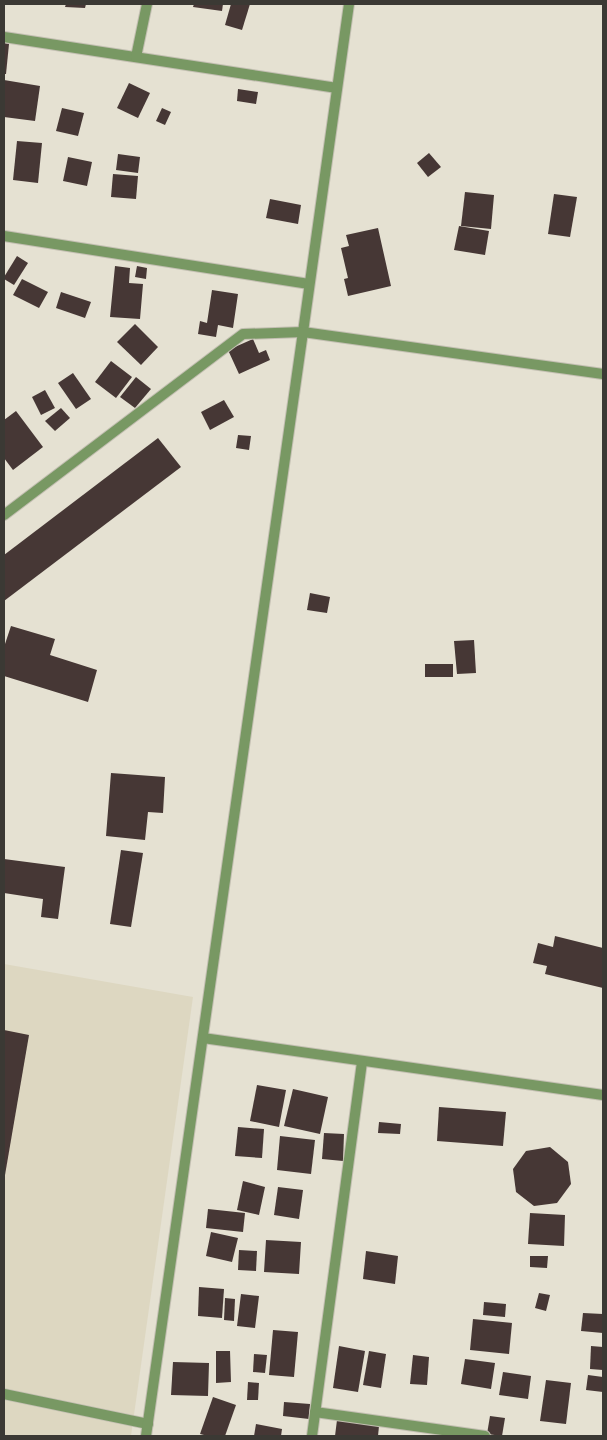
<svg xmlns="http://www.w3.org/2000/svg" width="607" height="1440" font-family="Raleway,sans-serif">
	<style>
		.built { fill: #ddd7c1 }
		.building { fill: #463735 }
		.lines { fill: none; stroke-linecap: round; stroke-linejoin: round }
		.minor-casing { stroke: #c3bfb2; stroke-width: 12 }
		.tertiary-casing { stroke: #c3bfb2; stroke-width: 12 }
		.minor { stroke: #789863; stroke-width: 10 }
		.tertiary { stroke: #789863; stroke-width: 10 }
	</style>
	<rect width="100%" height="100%" fill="#e5e1d2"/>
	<path class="built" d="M4,964L193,997L131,1436H4Z"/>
	<g class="building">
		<path d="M66,4H86L85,8L65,7Z"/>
		<path d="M194,4H223L222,11L193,7Z"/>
		<path d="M231,4H250L242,30L225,25Z"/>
		<path d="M4,43L9,44L6,74H4Z"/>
		<path d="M4,80L40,86L35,121L4,117Z"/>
		<path d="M129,83L150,93L138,118L117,108Z"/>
		<path d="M238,89L258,92L256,104L237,101Z"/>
		<path d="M62,108L84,113L78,136L56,131Z"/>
		<path d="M162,108L171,112L165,125L156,121Z"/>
		<path d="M17,141L42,143L38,183L13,180Z"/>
		<path d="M429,153L441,167L428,177L417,163Z"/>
		<path d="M118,154L140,157L138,173L116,170Z"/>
		<path d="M68,157L92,162L87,186L63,181Z"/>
		<path d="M113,174L138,176L136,199L111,197Z"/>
		<path d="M465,192L494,195L491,229L461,226Z"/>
		<path d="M554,194L577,197L570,237L548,234Z"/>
		<path d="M270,199L301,205L298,224L266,218Z"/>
		<path d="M459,226L489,231L485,255L454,250Z"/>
		<path d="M378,228L391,286L348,296L344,279L348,278L341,248L349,246L346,235Z"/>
		<path d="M17,256L28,263L14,285L4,279V277Z"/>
		<path d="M115,266L130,268L129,283L143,284L140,319L110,317Z"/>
		<path d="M137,266L147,268L146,279L135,277Z"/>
		<path d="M22,279L48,292L39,308L13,295Z"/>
		<path d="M212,290L238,294L233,328L218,325L216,337L198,334L200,321L207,323Z"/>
		<path d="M61,292L91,302L85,318L56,308Z"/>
		<path d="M135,324L158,347L141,365L117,342Z"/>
		<path d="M253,339L259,353L266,350L270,360L239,374L228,350Z"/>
		<path d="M111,361L132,377L116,398L95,382Z"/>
		<path d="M73,373L91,399L76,409L58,383Z"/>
		<path d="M136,377L151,389L135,408L120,397Z"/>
		<path d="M45,390L55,408L41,415L32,397Z"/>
		<path d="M224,400L234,417L210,430L201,412Z"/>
		<path d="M61,408L70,418L55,431L45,421Z"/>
		<path d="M16,411L43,447L13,470L4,458V420Z"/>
		<path d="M238,435L251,436L249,450L236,448Z"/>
		<path d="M158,438L181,467L4,601V555Z"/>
		<path d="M310,593L330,597L327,613L307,610Z"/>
		<path d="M11,626L55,639L50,655L97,670L88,702L4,676V644H5Z"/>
		<path d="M474,640L476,673L457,674L454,641Z"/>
		<rect x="425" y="664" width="28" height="13"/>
		<path d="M111,773L165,777L163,813L148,812L145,840L106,836Z"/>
		<path d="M121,850L143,853L131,927L110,924Z"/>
		<path d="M4,859L65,867L58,919L41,917L43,899L4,893Z"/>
		<path d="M555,936L603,948V988L545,974L547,966L533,963L538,943L553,947Z"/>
		<path d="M4,1030L29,1035L5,1175H4Z"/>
		<path d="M257,1085L286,1090L279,1127L250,1121Z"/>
		<path d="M293,1089L328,1097L320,1134L284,1126Z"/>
		<path d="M439,1107L506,1112L503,1146L437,1141Z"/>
		<path d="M379,1122L401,1124L400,1134L378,1133Z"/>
		<path d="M238,1127L264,1129L262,1158L235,1156Z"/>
		<path d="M324,1133L344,1134L343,1161L322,1159Z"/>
		<path d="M280,1136L315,1140L311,1174L277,1170Z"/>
		<path d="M550,1147L568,1162L571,1184L557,1203L534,1206L516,1192L513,1169L526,1151Z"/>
		<path d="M243,1181L265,1187L259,1215L237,1210Z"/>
		<path d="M278,1187L303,1190L299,1219L274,1215Z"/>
		<path d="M208,1209L245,1213L243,1232L206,1228Z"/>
		<path d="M530,1213L565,1215L564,1246L528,1244Z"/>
		<path d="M211,1232L238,1238L232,1262L206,1256Z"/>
		<path d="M266,1240L301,1242L299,1274L264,1272Z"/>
		<path d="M239,1250L257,1251L256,1271L238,1270Z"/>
		<path d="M366,1251L398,1256L395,1284L363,1279Z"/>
		<path d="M530,1256H548L547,1268L530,1267Z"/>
		<path d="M199,1287L224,1289L222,1318L198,1316Z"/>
		<path d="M539,1293L550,1295L546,1311L535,1308Z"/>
		<path d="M241,1294L259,1296L255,1328L237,1326Z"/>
		<path d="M225,1298L235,1299L234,1321L224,1320Z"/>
		<path d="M484,1302L506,1304L505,1317L483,1315Z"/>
		<path d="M583,1313L603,1314V1333L581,1331Z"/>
		<path d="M473,1319L512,1323L509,1354L470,1350Z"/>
		<path d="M273,1330L298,1332L294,1377L269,1375Z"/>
		<path d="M339,1346L365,1351L358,1392L333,1388Z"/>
		<path d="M591,1346L603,1347V1370L590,1369Z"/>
		<path d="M216,1351H230L231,1382L216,1383Z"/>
		<path d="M369,1351L386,1354L381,1388L363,1385Z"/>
		<path d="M254,1354L267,1355L265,1373L253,1372Z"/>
		<path d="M413,1355L429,1357L427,1385L410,1384Z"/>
		<path d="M465,1359L495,1363L491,1389L461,1384Z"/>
		<path d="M173,1362L209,1363L208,1396L171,1395Z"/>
		<path d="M503,1372L531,1376L528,1399L499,1395Z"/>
		<path d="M588,1375L603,1377V1392L586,1390Z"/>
		<path d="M546,1380L571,1383L566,1424L540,1421Z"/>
		<path d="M248,1382L259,1383L258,1400H247Z"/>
		<path d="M213,1397L236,1405L225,1436H208L200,1434Z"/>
		<path d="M284,1402L310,1404L309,1419L283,1416Z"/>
		<path d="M490,1416L505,1418L502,1436L487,1434Z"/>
		<path d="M337,1420L379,1426L378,1436H335Z"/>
		<path d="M256,1424L282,1429L281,1436H254Z"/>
	</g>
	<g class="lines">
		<g class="minor-casing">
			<g id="minor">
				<path d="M4,37L337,88"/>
				<path d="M136,57L147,4"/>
				<path d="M4,236L309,284"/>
				<path d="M4,515L243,334L303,332L349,4"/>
				<path d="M203,1038L603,1095"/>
				<path d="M4,1394L148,1424"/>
				<path d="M315,1412L485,1436"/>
				<path d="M312,1436L362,1062"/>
			</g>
		</g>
		<g class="tertiary-casing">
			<path id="tertiary" d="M146,1436L303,332L603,374"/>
		</g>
		<use href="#minor" class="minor"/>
		<use href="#tertiary" class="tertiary"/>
	</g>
	<rect width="607" height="1440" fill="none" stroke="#3b3934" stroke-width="10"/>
</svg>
